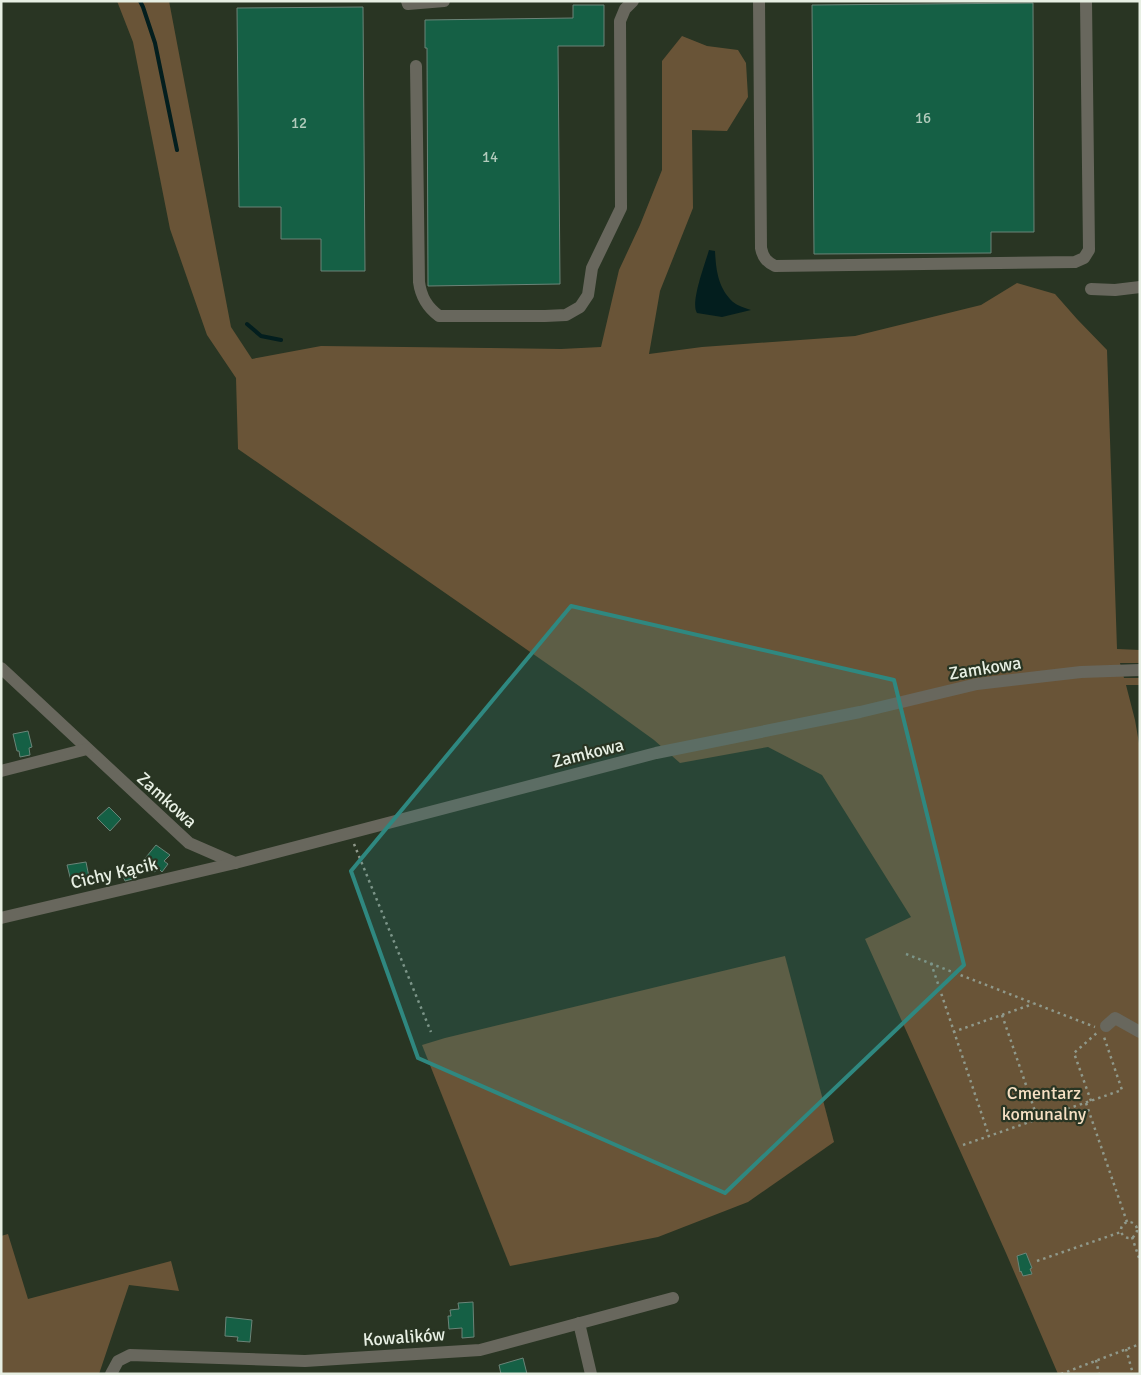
<svg xmlns="http://www.w3.org/2000/svg" width="1141" height="1375" font-family="Signika,sans-serif">
	<style>
		.green { fill: #695437 }
		.water { fill: #031e1e }
		.lines { fill: none; stroke-linecap: round; stroke-linejoin: round }
		.stream { stroke: #031e1e; stroke-width: 4 }
		.building { fill: #156045; stroke: #6b8478 }
		.path { stroke: #90998b; stroke-width: 2.5; stroke-dasharray: 2.5 4; stroke-linecap: butt }
		.minor { stroke: #68675d; stroke-width: 12 }
		.marked { fill: #2f8880; fill-opacity: 0.2; stroke: #2f8880; stroke-width: 4; stroke-linejoin: round }
		.labels { text-anchor: middle; stroke-width: 4.5; stroke-linejoin: round; paint-order: stroke }
		.number-label { font-size: 15px; fill: #b2cbbc }
		.street-label { font-size: 18px; fill: #e7efe3; stroke: #293523 }
		.park-label { font-size: 18px; fill: #f6e0c3; stroke: #293523 }
	</style>
	<rect width="100%" height="100%" fill="#293523"/>
	<g class="green">
		<path d="M117,1H169L231,327L252,359L321,346L561,349L601,347L619,270L640,225L662,170V61L682,36L707,46L738,50L746,63L748,97L727,131L692,130L693,208L660,291L649,354L702,347L855,336L981,305L1017,283L1055,294L1077,319L1107,350L1117,649L1140,650V663H1120L1124,678H1140V685H1126L1135,720L1140,749V1374H1058L1006,1253L865,939L911,917L822,775L768,747L680,763L654,740L582,688L238,449L236,378L207,335L170,229L133,42Z"/>
		<path d="M785,956L834,1142L748,1202L658,1237L510,1266L422,1045L445,1038Z"/>
		<path d="M8,1234L28,1299L171,1261L179,1291L129,1285L99,1374H1V1236Z"/>
	</g>
	<path class="water" d="M709,250L715,251C716,270 718,288 733,302C738,306 745,308 751,310L722,317L697,313C690,303 705,264 709,250Z"/>
	<g class="lines">
		<g class="stream">
			<path d="M140,1L143,7L155,43L177,150"/>
			<path d="M247,324L261,336L281,340"/>
		</g>
	</g>
	<g class="building">
		<path d="M1033,3L1034,232H991V253L814,254L812,5Z"/>
		<path d="M573,5H604V46H558L560,284L428,286L427,48H425V20L573,18Z"/>
		<path d="M363,7L365,271H321V239H281V207H239L237,8Z"/>
		<path d="M28,731L32,747L29,748L30,755L20,757L19,751H17L13,734Z"/>
		<path d="M109,807L121,819L110,831L97,818Z"/>
		<path d="M156,845L170,855L164,861L168,864L162,872L158,868L155,872L142,862Z"/>
		<path d="M86,862L89,877L71,881L67,865Z"/>
		<path d="M130,864L136,878L125,881L120,869Z"/>
		<path d="M1026,1253L1032,1268L1030,1269L1032,1274L1023,1276L1021,1271L1020,1272L1017,1256Z"/>
		<path d="M473,1302L474,1337L462,1338V1328L449,1329L448,1316H451L450,1310L459,1309L458,1303Z"/>
		<path d="M226,1317L252,1320L250,1342L237,1341L238,1337L225,1336Z"/>
		<path d="M523,1358L527,1374H501L499,1365Z"/>
	</g>
	<g class="lines">
		<g class="path">
			<path d="M354,844L431,1032"/>
			<path d="M906,954L1095,1027"/>
			<path d="M931,963L989,1136"/>
			<path d="M1002,1015L1038,1120"/>
			<path d="M953,1032L1033,1004"/>
			<path d="M1091,1101L1074,1053L1098,1032"/>
			<path d="M1086,1103L1127,1222"/>
			<path d="M963,1145L1122,1090L1104,1037"/>
			<circle cx="1129" cy="1230" r="8"/>
			<path d="M1132,1237L1140,1261"/>
			<path d="M1037,1261L1121,1232"/>
			<path d="M1126,1349L1133,1374"/>
			<path d="M1096,1360L1099,1374"/>
			<path d="M1061,1374L1140,1344"/>
		</g>
		<g class="minor">
			<path d="M407,1L408,4L444,1"/>
			<path d="M759,1L761,248C763,258 767,262 775,266L1075,262L1084,258L1089,250L1086,1"/>
			<path d="M416,66L419,282C421,297 427,307 439,316H545L566,315L580,307L588,295L592,268L621,208L620,21L625,9L633,1"/>
			<path d="M1091,289L1115,290L1140,287"/>
			<path d="M1,668L189,843L235,863L656,753L860,712L977,684L1081,672L1140,670"/>
			<path d="M1,771L87,749"/>
			<path d="M1,918L235,863"/>
			<path d="M1106,1026L1115,1018L1140,1032"/>
			<path d="M579,1323L591,1374"/>
			<path d="M111,1374L118,1361L130,1355L305,1361L480,1350L673,1298"/>
		</g>
	</g>
	<path class="marked" d="M571,606L894,680L964,965L725,1193L418,1058L351,871Z"/>
	<g class="labels">
		<g class="number-label">
			<text x="923" y="123">16</text>
			<text x="299" y="128">12</text>
			<text x="490" y="162">14</text>
		</g>
		<g class="street-label">
			<text transform="translate(985 668) rotate(-9)" y="6">Zamkowa</text>
			<text transform="translate(588 753) rotate(-14)" y="6">Zamkowa</text>
			<text transform="translate(167 800) rotate(42)" y="6">Zamkowa</text>
			<text transform="translate(114 873) rotate(-13)" y="6">Cichy Kącik</text>
			<text transform="translate(404 1337) rotate(-4)" y="6">Kowalików</text>
		</g>
		<g class="park-label">
			<text x="1044" y="1099">Cmentarz<tspan x="1044" dy="21">komunalny</tspan></text>
		</g>
	</g>
	<rect width="1141" height="1375" fill="none" stroke="#e7efe3" stroke-width="5"/>
</svg>
